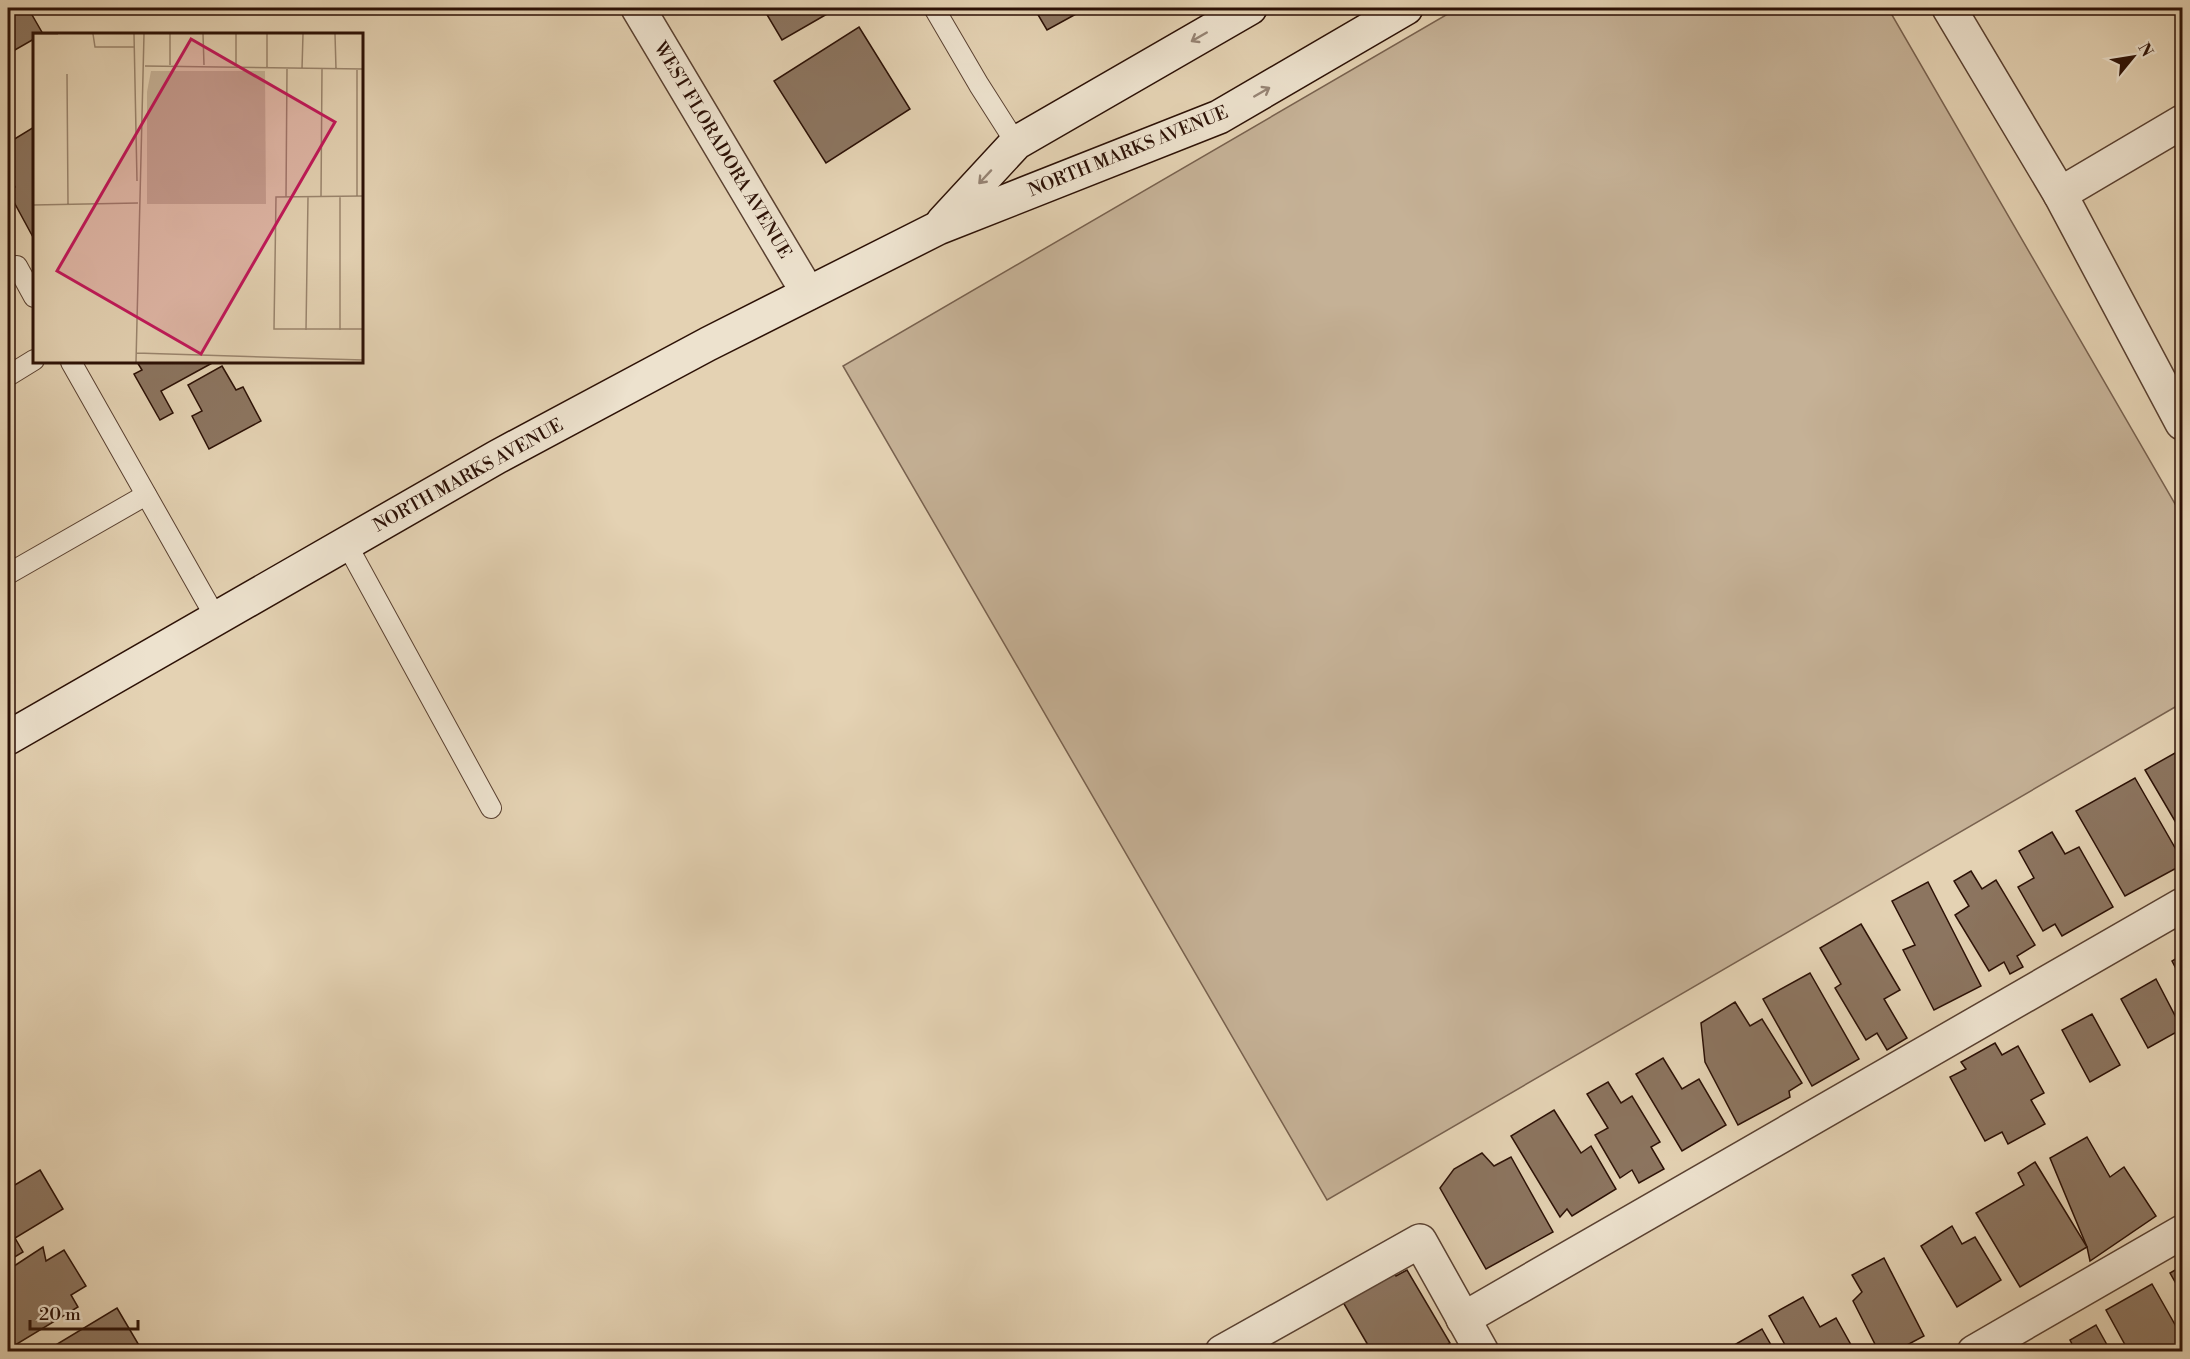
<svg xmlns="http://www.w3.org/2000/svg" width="2190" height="1359" font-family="'Libre Bodoni',serif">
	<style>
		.green { fill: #c5b196; stroke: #78614e; stroke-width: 1.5 }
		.building { fill: #8c7560; stroke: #2c1106; stroke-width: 1.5 }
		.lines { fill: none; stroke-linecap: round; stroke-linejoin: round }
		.lane-casing { stroke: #5a4131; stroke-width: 22 }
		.street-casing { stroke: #5a4131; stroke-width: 36 }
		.secondary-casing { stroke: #2c1106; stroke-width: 36 }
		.lane { stroke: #ede2ce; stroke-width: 20 }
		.street { stroke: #ede2ce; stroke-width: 33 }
		.secondary { stroke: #ede2ce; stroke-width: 33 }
		.oneway { stroke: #968474 }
		.labels { text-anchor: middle; stroke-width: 6; stroke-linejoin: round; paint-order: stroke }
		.street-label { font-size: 18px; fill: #2c1106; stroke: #ede2ce }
		.inset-road { fill: none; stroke: #9a856e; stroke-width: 1.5 }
		.view { fill: #c2185b; fill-opacity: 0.15; stroke: #c2185b; stroke-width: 3 }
		.inset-edge { fill: none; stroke: #2c1106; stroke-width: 3 }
	</style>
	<rect width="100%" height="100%" fill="#e4d2b3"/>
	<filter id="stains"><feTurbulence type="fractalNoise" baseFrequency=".00333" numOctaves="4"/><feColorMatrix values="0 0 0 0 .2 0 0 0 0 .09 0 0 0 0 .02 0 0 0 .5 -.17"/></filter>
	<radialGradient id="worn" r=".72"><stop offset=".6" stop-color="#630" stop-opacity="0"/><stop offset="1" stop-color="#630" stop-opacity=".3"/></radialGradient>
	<path class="green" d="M1458,8H1888L2182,516V703L1327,1200L843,366Z"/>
	<g class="building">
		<path d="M8,8H28L43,34H34V39L8,54Z"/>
		<path d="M763,8H832L834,10L782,40Z"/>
		<path d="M1034,8H1087L1047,30Z"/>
		<path d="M859,27L910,109L826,163L774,81Z"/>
		<path d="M34,127V239L8,191L15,187L8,174V143Z"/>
		<path d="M137,362H214L161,391L173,413L160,420L134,374L142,370Z"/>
		<path d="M222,366L236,390L243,387L261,421L209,449L192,416L202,411L188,385Z"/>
		<path d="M2182,749V833L2145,770Z"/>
		<path d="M2135,778L2182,860V865L2125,896L2076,811Z"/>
		<path d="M2052,832L2065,854L2079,847L2113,907L2062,936L2055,924L2043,931L2018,887L2034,878L2019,851Z"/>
		<path d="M1971,871L1982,889L1996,880L2035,945L2017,956L2023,967L2010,974L2004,962L1989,971L1955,915L1969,906L1954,881Z"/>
		<path d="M1928,882L1981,986L1934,1010L1903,950L1915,945L1892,901Z"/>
		<path d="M1861,924L1900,990L1884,999L1907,1038L1887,1050L1877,1033L1866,1040L1835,988L1841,984L1820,948Z"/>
		<path d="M2182,955V991L2178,982L2182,980L2172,961Z"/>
		<path d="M1810,973L1859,1059L1812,1086L1763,999Z"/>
		<path d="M2156,979L2182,1029L2148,1048L2121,999Z"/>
		<path d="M1735,1002L1750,1026L1762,1019L1802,1083L1789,1091L1790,1097L1738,1125L1705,1062L1701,1023Z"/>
		<path d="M2092,1014L2120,1065L2090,1082L2062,1030Z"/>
		<path d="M1995,1043L2002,1055L2018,1046L2044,1093L2031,1100L2045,1124L2008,1144L2002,1132L1985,1141L1950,1077L1966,1069L1961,1062Z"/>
		<path d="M1663,1058L1682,1089L1699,1079L1726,1125L1682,1151L1636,1074Z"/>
		<path d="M1608,1082L1621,1103L1632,1096L1660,1142L1651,1147L1664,1169L1639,1183L1632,1170L1620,1178L1595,1135L1608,1128L1587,1094Z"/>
		<path d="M1554,1110L1581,1153L1591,1146L1616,1189L1572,1216L1567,1209L1560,1217L1511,1136Z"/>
		<path d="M2087,1137L2110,1177L2124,1167L2156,1216L2090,1261L2087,1247L2050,1158Z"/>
		<path d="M1482,1153L1494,1166L1511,1157L1553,1232L1486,1269L1440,1188L1454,1169Z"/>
		<path d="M2035,1162L2087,1247L2020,1287L1976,1213L2024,1185L2018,1173Z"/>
		<path d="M40,1170L63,1209L15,1238L23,1252L8,1261V1189Z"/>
		<path d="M1952,1226L1962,1244L1975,1237L2001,1280L1957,1307L1921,1246Z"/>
		<path d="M43,1247L46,1261L64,1250L86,1286L71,1295L78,1307L12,1347L8,1339V1270Z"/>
		<path d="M1884,1258L1924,1336L1894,1352H1879L1853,1301L1862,1292L1852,1275Z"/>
		<path d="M2182,1266V1294L2170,1273Z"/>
		<path d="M1390,1267L1396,1276L1407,1270L1450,1343L1436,1352H1387L1385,1348L1372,1352L1340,1297Z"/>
		<path d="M2152,1284L2182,1337V1352H2129L2106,1310Z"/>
		<path d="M1803,1297L1820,1327L1836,1318L1855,1352H1789L1769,1316Z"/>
		<path d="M117,1308L140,1347L132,1352H44Z"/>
		<path d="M2096,1325L2111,1352H2076L2070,1340Z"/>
		<path d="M1762,1329L1775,1352H1722Z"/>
	</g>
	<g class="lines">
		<g class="lane-casing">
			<g id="lane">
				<path d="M934,8L979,85L1016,143"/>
				<path d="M8,271L17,266L34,297"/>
				<path d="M71,362L216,618"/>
				<path d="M8,376L34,360"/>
				<path d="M346,543L491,808"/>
				<path d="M8,574L146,495"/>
			</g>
		</g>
		<g class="street-casing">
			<g id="street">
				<path d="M638,8L808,293"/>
				<path d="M1949,8L2060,194L2182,423"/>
				<path d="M2060,194L2182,122"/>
				<path d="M1463,1319L2182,905"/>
				<path d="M1222,1352L1420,1241L1482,1352"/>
				<path d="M1974,1352L2182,1232"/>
			</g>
		</g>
		<g class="secondary-casing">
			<g id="secondary">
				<path d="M943,222L1016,143L1250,8"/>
				<path d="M8,738L497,457L708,344L938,228L1219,117L1406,8"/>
			</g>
		</g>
		<use href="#lane" class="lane"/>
		<use href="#street" class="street"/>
		<use href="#secondary" class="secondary"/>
	</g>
	<defs><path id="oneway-shaft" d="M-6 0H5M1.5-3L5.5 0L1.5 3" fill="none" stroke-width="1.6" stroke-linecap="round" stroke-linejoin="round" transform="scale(1.5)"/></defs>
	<g class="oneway">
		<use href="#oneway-shaft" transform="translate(1199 37) rotate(150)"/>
		<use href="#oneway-shaft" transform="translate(1262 92) rotate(-30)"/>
		<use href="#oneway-shaft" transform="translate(985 177) rotate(133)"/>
	</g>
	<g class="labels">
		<g class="street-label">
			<text transform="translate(723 150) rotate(59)" y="6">WEST FLORADORA AVENUE</text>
			<text transform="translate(1128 151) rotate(-22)" y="6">NORTH MARKS AVENUE</text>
			<text transform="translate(468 475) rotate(-29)" y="6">NORTH MARKS AVENUE</text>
		</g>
	</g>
	<g transform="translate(33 33)">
		<rect width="330" height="330" fill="#e4d2b3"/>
		<path d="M118,38H232L233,171H114V59Z" fill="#c5b196"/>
		<path class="inset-road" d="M0,1H25M60,1L62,14H101M101,1L104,148M170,1L171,32M203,1V33M302,1L303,36M137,32V1M112,33L330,36M234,35V1M269,36L270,1M324,37V164M34,41L35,171M330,163L243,164L241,296H330M253,164L254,36M288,164L289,36M307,164V297M0,172L105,170M273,297L275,164M103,320L330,327M103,329L111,1"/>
		<path class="view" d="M158,6L302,89L168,321L24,238Z"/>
		<rect width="330" height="330" class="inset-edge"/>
	</g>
	<rect width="2190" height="1359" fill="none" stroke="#e4d2b3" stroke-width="30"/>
	<rect x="9" y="9" width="2172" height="1341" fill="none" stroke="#2c1106" stroke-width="3"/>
	<rect x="15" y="15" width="2160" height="1329" fill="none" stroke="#2c1106" stroke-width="1.5"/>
	<g transform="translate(2133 57) rotate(60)" stroke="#ede2ce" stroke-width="4.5" paint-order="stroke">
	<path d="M0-4.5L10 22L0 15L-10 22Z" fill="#2c1106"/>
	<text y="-9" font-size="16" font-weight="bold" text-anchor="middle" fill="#2c1106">N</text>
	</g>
	<path d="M30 1320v9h108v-9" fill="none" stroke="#2c1106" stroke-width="3"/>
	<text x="39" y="1320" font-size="18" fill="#2c1106" stroke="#ede2ce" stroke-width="4.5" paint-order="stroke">20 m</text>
	<rect width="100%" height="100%" filter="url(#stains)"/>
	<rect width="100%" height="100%" fill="url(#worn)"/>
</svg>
